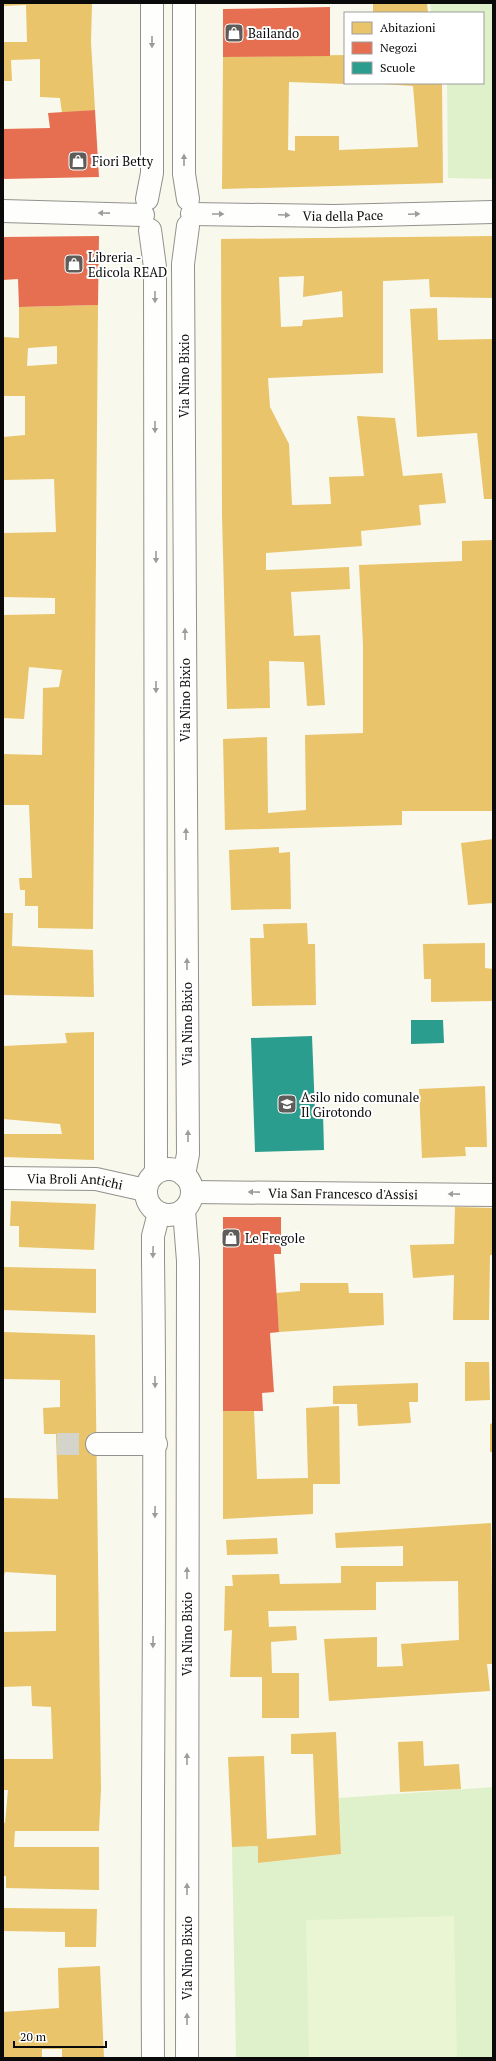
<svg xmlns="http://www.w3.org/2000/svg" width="496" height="2061" font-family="'PT Serif',serif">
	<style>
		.green { fill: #dff1ca }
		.pitch { fill: #eaf5d4 }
		.homes { fill: #e9c46a; fill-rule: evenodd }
		.shops { fill: #e76f51 }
		.schools { fill: #2a9d8f }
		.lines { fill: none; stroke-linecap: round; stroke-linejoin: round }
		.minor-tunnel { stroke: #d5d4ca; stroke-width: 22; stroke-dasharray: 22 11; stroke-linecap: butt }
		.minor-casing { stroke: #92918c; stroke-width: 24 }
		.minor { stroke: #fefefc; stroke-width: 22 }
		.oneway { fill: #9c9c9b }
		.labels { text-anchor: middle; stroke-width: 4; stroke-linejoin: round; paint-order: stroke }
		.poi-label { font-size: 13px; fill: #0a0a0a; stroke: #fff; text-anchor: start }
		.street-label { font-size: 13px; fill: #0a0a0a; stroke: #fff }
	</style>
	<rect width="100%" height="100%" fill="#f9f8ec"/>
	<g class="green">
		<path d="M430,3H493V179L448,178L447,83H483V13H431Z"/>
		<path d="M493,1787V2058H236L232,1847L258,1846L259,1863L341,1854L339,1798Z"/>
	</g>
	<path class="pitch" d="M454,1916L457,2058H309L306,1920Z"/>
	<g class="homes">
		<path d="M3,3H92L91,42L95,110L62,113L60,98L40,97V59L11,60L12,81H3V42H27L26,5L3,6Z"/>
		<path d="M373,3H427L428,13H373Z"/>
		<path d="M345,55V84L289,82L288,150L295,151V136H339V150L418,147L413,86L366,83H442L443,183L222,189L223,57Z"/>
		<path d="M493,236V298L430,297L429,279L383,281V373L268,378L270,407L289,444L292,505L331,504L329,477L364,476L357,416L395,418L403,476L442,473L446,503L419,505L421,525L361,531L362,546L266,553V570L349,567L350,589L291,592L294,636L320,635L325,705L307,706L304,662L269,661L270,708L227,709L222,515L221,239ZM304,276L303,297L342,291L343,317L303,320L302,326L281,327L279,277Z"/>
		<path d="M98,305L93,929L38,928V906H25V890H20L19,878H32L29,805H3V754L42,755L43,688L59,687L62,670L29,667L24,719L3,718V615L55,614V598L3,597V533L56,532L54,479L3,480V437L25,435V396H3V337L19,338V307ZM57,346V364L27,366L28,348Z"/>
		<path d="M437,308L438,340L493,339V499H484L477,433L417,437L410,309Z"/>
		<path d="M493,540V811H402V825L225,830L223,739L267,737L268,813L306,810L305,735L363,733V645L359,565L462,561V541Z"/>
		<path d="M493,839V903L468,905L461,843Z"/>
		<path d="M279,847V853L290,852L291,909L231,910L229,850Z"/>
		<path d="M3,913H13L12,946L93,950L94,997L3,995Z"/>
		<path d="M307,923L308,944H315L316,1005L252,1006L250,938H264L263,924Z"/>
		<path d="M485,943V968L493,969V1001L431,1002V979H424L423,944Z"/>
		<path d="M94,1032V1160L3,1157V1134H62L60,1124L3,1119V1046L67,1043L65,1033Z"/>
		<path d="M485,1086L487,1147H465L466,1156L422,1158L419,1089Z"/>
		<path d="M11,1201L96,1204L94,1250L19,1247V1226H10Z"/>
		<path d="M455,1207L493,1208V1255H490L489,1320H453L454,1275L413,1278L410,1245L454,1244Z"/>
		<path d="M3,1267L96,1269V1313L3,1310Z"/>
		<path d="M300,1283H348L349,1293H383L384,1325L279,1332L276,1293L300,1291Z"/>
		<path d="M3,1332L95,1335L101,1789L99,1831H15L14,1847H99V1890L6,1888V1876H3V1822L5,1823L8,1790H3V1759H53L51,1707L32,1706L31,1686L3,1687V1632L56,1631V1575L5,1572L3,1579V1498L58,1499L56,1434H44L43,1408L60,1407V1380L3,1379Z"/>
		<path d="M465,1362H489L490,1400L465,1401Z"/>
		<path d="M418,1383V1402H409L411,1423L358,1426L357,1404H333V1386Z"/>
		<path d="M339,1406L340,1484H313V1514L223,1519V1411H254L257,1479L308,1478L306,1408Z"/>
		<path d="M493,1423V1452H490V1424Z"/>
		<path d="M491,1523L493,1664H487L490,1691L329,1701L324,1639L377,1637V1667L403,1666L401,1644L459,1640L458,1581L376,1582V1610L268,1611L269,1627L296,1626L297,1640L271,1642L272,1673H299V1718H262V1677H230L232,1630L224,1631L225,1586H233L232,1575L279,1574L280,1584L341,1583V1566H403V1546L336,1548L335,1533Z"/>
		<path d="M277,1538L278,1554L227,1555L226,1540Z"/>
		<path d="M336,1732L341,1854L258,1863V1846L232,1847L228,1757L264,1756L267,1839L316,1835L313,1754H291V1734Z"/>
		<path d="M423,1741L424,1766L459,1764L461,1789L400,1792L398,1742Z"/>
		<path d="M3,1908L97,1909L96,1947H65V1932L3,1931Z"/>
		<path d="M100,1966L104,2058H62V2049H42V2058H3V2012L59,2008L58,1968Z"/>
	</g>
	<g class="shops">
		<path d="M330,7V56L223,57V9Z"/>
		<path d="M95,110L99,177L3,179V129L50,128L48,113Z"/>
		<path d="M99,236L98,305L19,307L18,279L3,280V237Z"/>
		<path d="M223,1217H281V1254H274L279,1332L270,1333L274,1392L262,1393L263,1411H223Z"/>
	</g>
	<g class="schools">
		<path d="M411,1020H443L444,1043L411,1044Z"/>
		<path d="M312,1036L315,1112H323L324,1150L255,1152L251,1038Z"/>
	</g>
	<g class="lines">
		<path class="minor-tunnel" d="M57,1444H97"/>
		<g class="minor-casing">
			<g id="minor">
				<path d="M184,3V174L188,199"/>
				<path d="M147,199L152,173V3"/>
				<path d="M3,211L143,215"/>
				<path id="s1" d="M192,214L334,216L493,212"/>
				<path d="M150,230L155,267L156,1172"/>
				<circle cx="169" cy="1192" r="23"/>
				<path d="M184,1175L188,1154L183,264L188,226"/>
				<path id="s2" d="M3,1178L96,1179L145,1190"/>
				<path id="s3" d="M192,1192L493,1195"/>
				<path d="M184,1210L188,1261L187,2058"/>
				<path d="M97,1444H156"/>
				<path d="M153,2058C151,1792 157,1527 153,1261V1236L159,1213"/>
			</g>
		</g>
		<use href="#minor" class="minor"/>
	</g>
	<defs><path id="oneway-solid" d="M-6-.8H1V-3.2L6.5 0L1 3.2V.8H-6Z"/></defs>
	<g class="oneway">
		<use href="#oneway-solid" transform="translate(152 42) rotate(90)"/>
		<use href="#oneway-solid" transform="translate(184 160) rotate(-90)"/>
		<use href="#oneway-solid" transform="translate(104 213) rotate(-179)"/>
		<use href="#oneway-solid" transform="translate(218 214)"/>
		<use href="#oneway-solid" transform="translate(414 214) rotate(-2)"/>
		<use href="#oneway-solid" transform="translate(284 215) rotate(2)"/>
		<use href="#oneway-solid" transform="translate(155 297) rotate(90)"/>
		<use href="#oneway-solid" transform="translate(155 427) rotate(90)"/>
		<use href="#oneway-solid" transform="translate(156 557) rotate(90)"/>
		<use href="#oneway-solid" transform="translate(185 634) rotate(-90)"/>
		<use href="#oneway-solid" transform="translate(156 687) rotate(90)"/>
		<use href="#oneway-solid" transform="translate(186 834) rotate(-90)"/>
		<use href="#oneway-solid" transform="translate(187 964) rotate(-90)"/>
		<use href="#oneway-solid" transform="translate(188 1136) rotate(-90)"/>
		<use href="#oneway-solid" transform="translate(254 1192) rotate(-179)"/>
		<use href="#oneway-solid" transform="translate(454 1194) rotate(-179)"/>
		<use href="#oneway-solid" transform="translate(153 1252) rotate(91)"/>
		<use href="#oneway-solid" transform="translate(155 1382) rotate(89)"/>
		<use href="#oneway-solid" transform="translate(155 1512) rotate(91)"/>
		<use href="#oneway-solid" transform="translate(187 1573) rotate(-90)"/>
		<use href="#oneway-solid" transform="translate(153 1642) rotate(91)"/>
		<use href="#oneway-solid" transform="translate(187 1759) rotate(-90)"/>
		<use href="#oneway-solid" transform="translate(187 1889) rotate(-90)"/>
		<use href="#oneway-solid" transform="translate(187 2019) rotate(-90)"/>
	</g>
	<defs>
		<g id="shop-square" transform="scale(1)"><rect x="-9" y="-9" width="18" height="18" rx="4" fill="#5e5d59" stroke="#fff"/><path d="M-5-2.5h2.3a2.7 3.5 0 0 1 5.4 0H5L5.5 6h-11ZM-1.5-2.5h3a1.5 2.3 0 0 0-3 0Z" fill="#fff"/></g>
		<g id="school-square" transform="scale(1)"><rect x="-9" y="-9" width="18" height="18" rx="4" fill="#5e5d59" stroke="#fff"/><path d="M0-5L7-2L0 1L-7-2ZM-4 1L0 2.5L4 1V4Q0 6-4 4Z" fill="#fff"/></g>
	</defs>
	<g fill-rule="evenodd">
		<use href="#shop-square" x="234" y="33"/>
		<use href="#shop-square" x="78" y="161"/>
		<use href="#shop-square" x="74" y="264"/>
		<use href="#school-square" x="287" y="1104"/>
		<use href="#shop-square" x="231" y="1238"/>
	</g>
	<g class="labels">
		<g class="poi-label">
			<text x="248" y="38">Bailando</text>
			<text x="92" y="166">Fiori Betty</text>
			<text x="88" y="262">Libreria -<tspan x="88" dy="15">Edicola READ</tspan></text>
			<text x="301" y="1102">Asilo nido comunale<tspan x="301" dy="15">Il Girotondo</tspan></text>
			<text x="245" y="1243">Le Fregole</text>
		</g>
		<g class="street-label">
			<text dy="5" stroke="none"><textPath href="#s1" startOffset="151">Via della Pace</textPath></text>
			<text transform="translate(184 376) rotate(-90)" y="5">Via Nino Bixio</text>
			<text transform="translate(185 700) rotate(-90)" y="5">Via Nino Bixio</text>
			<text transform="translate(187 1024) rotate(-90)" y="5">Via Nino Bixio</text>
			<text dy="5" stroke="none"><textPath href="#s2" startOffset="72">Via Broli Antichi</textPath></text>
			<text dy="5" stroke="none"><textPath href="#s3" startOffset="151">Via San Francesco d'Assisi</textPath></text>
			<text transform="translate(187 1634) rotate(-90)" y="5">Via Nino Bixio</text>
			<text transform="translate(187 1958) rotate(-90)" y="5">Via Nino Bixio</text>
		</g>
	</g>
	<rect width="496" height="2061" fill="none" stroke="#0a0a0a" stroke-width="8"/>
	<rect x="344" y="12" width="140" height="72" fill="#ffffff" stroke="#9d9d9d"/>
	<rect x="352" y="22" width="20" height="12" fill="#e9c46a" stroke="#9d9d9d"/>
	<text x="380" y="32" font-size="12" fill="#0a0a0a">Abitazioni</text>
	<rect x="352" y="42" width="20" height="12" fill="#e76f51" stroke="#9d9d9d"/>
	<text x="380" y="52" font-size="12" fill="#0a0a0a">Negozi</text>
	<rect x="352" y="62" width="20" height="12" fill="#2a9d8f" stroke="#9d9d9d"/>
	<text x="380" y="72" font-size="12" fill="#0a0a0a">Scuole</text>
	<path d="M14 2041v6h92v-6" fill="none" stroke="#0a0a0a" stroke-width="2"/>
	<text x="20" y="2041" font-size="12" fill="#0a0a0a" stroke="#ffffff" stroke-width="3" paint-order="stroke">20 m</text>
</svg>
